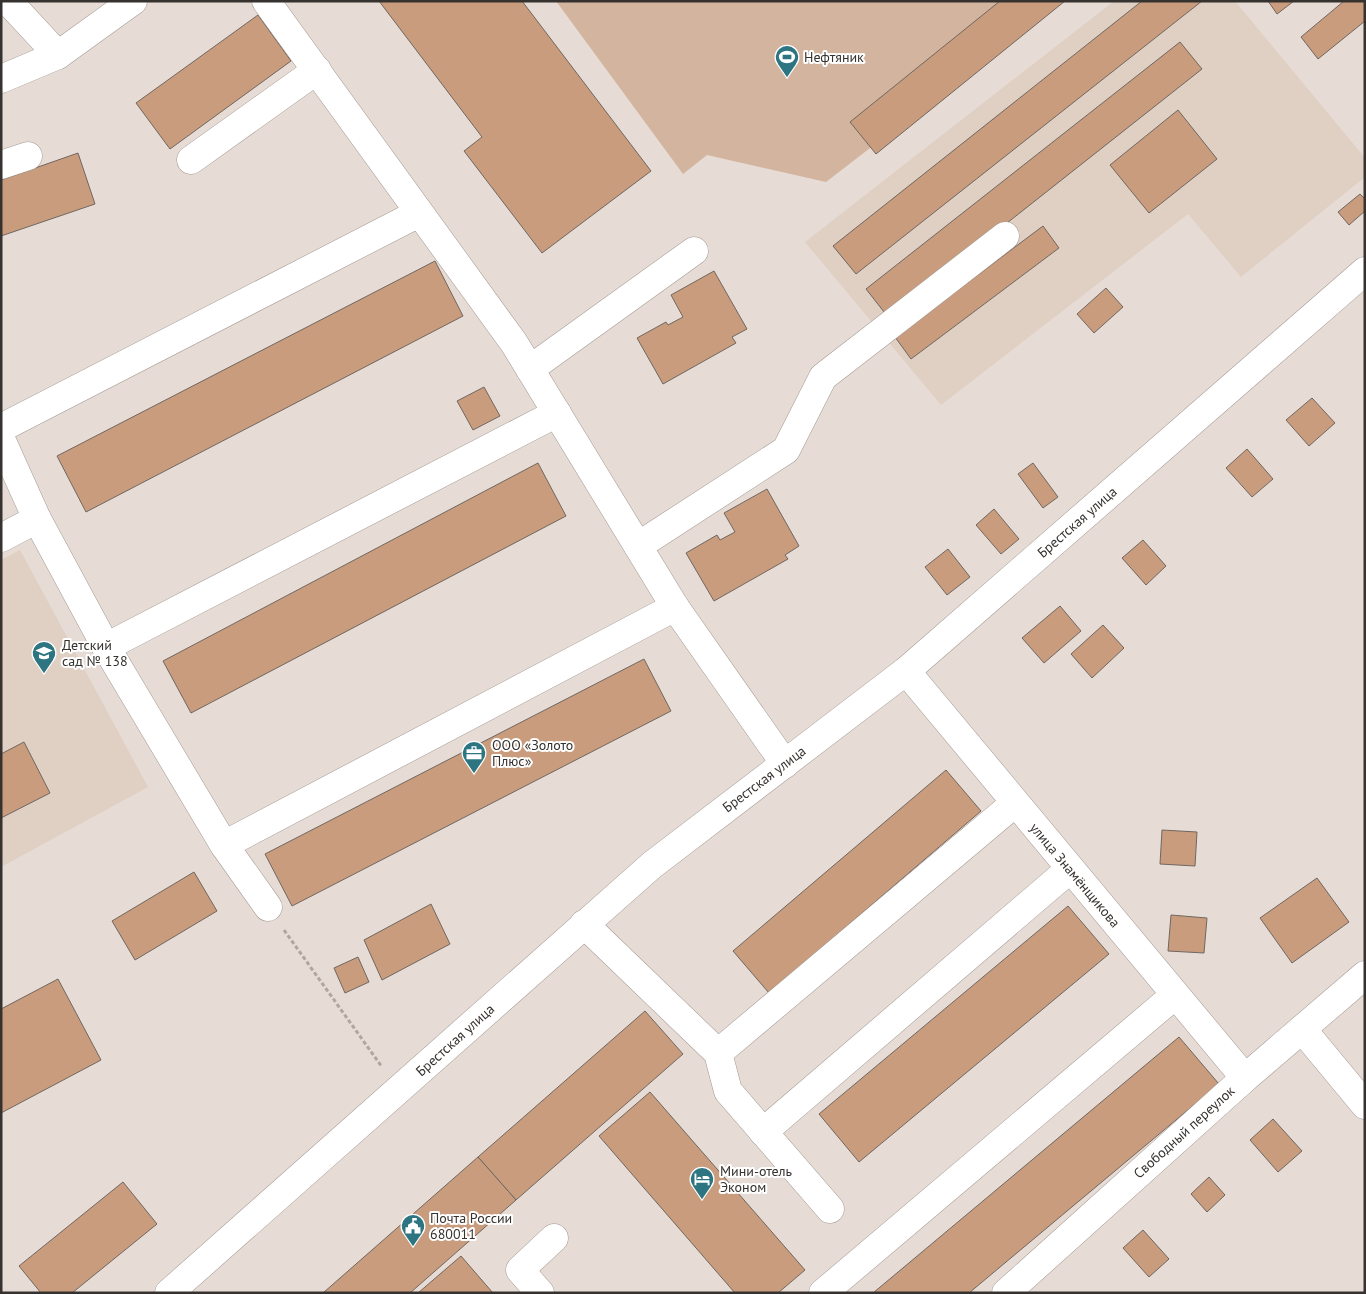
<svg xmlns="http://www.w3.org/2000/svg" width="1366" height="1294" font-family="'PT Sans',sans-serif">
	<style>
		.built { fill: #e0cfc3 }
		.green { fill: #d3b49e }
		.building { fill: #c89c7d; stroke: #706761 }
		.lines { fill: none; stroke-linecap: round; stroke-linejoin: round }
		.minor-casing { stroke: #a49a94; stroke-width: 29 }
		.path { stroke: #aea6a0; stroke-width: 3; stroke-dasharray: 4 2.5; stroke-linecap: butt }
		.minor { stroke: #fff; stroke-width: 28 }
		.labels { text-anchor: middle; stroke-width: 4; stroke-linejoin: round; paint-order: stroke }
		.poi-label { font-size: 14px; fill: #36322f; stroke: #fff; text-anchor: start }
		.street-label { font-size: 14px; fill: #36322f; stroke: #fff }
	</style>
	<rect width="100%" height="100%" fill="#e6dcd5"/>
	<g class="built">
		<path d="M1114,1H1235L1365,158V177L1241,277L1188,214L941,405L805,242Z"/>
		<path d="M20,550L148,787L1,867V560Z"/>
	</g>
	<path class="green" d="M556,1H1061L826,182L707,155L683,174Z"/>
	<g class="building">
		<path d="M379,1H522L651,171L542,253L464,151L482,137Z"/>
		<path d="M1000,1H1065L876,154L850,122Z"/>
		<path d="M1142,1H1202L856,274L833,246Z"/>
		<path d="M1268,1H1294L1277,14Z"/>
		<path d="M1344,1H1365V21L1318,59L1301,37Z"/>
		<path d="M258,15L291,61L170,149L136,103Z"/>
		<path d="M1180,42L1202,69L888,317L866,289Z"/>
		<path d="M1178,110L1217,159L1149,213L1110,165Z"/>
		<path d="M78,153L95,204L1,236V180Z"/>
		<path d="M1360,194L1365,199V211L1349,225L1338,212Z"/>
		<path d="M1043,226L1059,248L911,359L895,337Z"/>
		<path d="M435,261L463,316L86,512L57,456Z"/>
		<path d="M714,271L747,329L732,337L736,343L663,384L637,338L666,322L668,325L683,317L671,295Z"/>
		<path d="M1106,288L1123,307L1094,333L1077,314Z"/>
		<path d="M484,387L500,416L473,430L457,401Z"/>
		<path d="M1312,398L1335,423L1309,446L1286,420Z"/>
		<path d="M1247,449L1273,479L1252,497L1226,468Z"/>
		<path d="M538,463L566,516L191,713L163,661Z"/>
		<path d="M1033,463L1058,497L1043,508L1018,474Z"/>
		<path d="M767,489L799,546L785,555L788,559L714,601L686,553L717,535L720,540L735,532L724,513Z"/>
		<path d="M994,509L1019,539L1001,554L976,525Z"/>
		<path d="M1143,540L1166,566L1146,585L1122,558Z"/>
		<path d="M948,549L970,577L947,595L925,567Z"/>
		<path d="M1060,606L1081,631L1044,663L1022,638Z"/>
		<path d="M1103,625L1124,648L1092,678L1071,654Z"/>
		<path d="M644,659L671,711L292,906L265,854Z"/>
		<path d="M24,742L50,793L1,818V754Z"/>
		<path d="M946,770L981,811L769,993L733,951Z"/>
		<path d="M1162,830L1197,832L1195,866L1160,864Z"/>
		<path d="M194,872L217,911L135,960L112,921Z"/>
		<path d="M1317,878L1349,922L1292,963L1260,918Z"/>
		<path d="M431,904L450,944L382,980L364,940Z"/>
		<path d="M1068,906L1109,954L859,1162L819,1114Z"/>
		<path d="M1171,915L1207,918L1204,953L1168,951Z"/>
		<path d="M358,957L369,982L345,993L334,968Z"/>
		<path d="M58,979L101,1060L1,1113V1009Z"/>
		<path d="M645,1011L683,1054L516,1200L478,1157Z"/>
		<path d="M1179,1037L1219,1084L969,1293H873Z"/>
		<path d="M650,1092L805,1270L778,1293H735L599,1136Z"/>
		<path d="M1273,1119L1302,1151L1278,1172L1250,1140Z"/>
		<path d="M478,1157L516,1200L410,1293H323Z"/>
		<path d="M1209,1177L1225,1195L1207,1212L1191,1194Z"/>
		<path d="M123,1182L157,1224L72,1293H41L19,1266Z"/>
		<path d="M1143,1230L1169,1259L1149,1277L1123,1248Z"/>
		<path d="M461,1256L493,1293H418Z"/>
	</g>
	<g class="lines">
		<g class="minor-casing">
			<g id="minor">
				<path d="M8,1L58,55"/>
				<path d="M266,1L514,343L675,607L785,764"/>
				<path d="M1,79L58,55L133,1"/>
				<path d="M191,160L317,70"/>
				<path d="M1,165L28,156"/>
				<path d="M530,369L694,251"/>
				<path d="M1,428L419,213"/>
				<path d="M1,439L37,519L106,647L224,845L268,907"/>
				<path d="M1,538L37,519"/>
				<path d="M638,546L786,450L823,377L1005,236"/>
				<path d="M106,647L557,413"/>
				<path d="M906,671L1245,1078"/>
				<path d="M224,845L675,607"/>
				<path d="M584,924L718,1053L728,1091L830,1209"/>
				<path d="M1302,1029L1365,1105"/>
				<path d="M718,1053L1015,803"/>
				<path d="M763,1132L1070,869"/>
				<path d="M169,1293L652,865L906,671L1365,271"/>
				<path d="M540,1293L520,1270L554,1238"/>
				<path d="M823,1293L1175,995"/>
				<path d="M1006,1293L1245,1078L1365,975"/>
			</g>
		</g>
		<path class="path" d="M284,930L382,1067"/>
		<use href="#minor" class="minor"/>
	</g>
	<defs>
		<g id="stadium-pin" transform="scale(1.25)"><path d="M0 17L-7.5 6A9.5 9.5 0 1 1 7.5 6Z" fill="#2d7580" stroke="#fff"/><path d="M0-5a6.5 5 0 1 0 0 10a6.5 5 0 1 0 0-10ZM-3.5-1.8h7v3.6h-7Z" fill="#fff"/></g>
		<g id="school-pin" transform="scale(1.25)"><path d="M0 17L-7.5 6A9.5 9.5 0 1 1 7.5 6Z" fill="#2d7580" stroke="#fff"/><path d="M0-5L7-2L0 1L-7-2ZM-4 1L0 2.5L4 1V4Q0 6-4 4Z" fill="#fff"/></g>
		<g id="office-pin" transform="scale(1.25)"><path d="M0 17L-7.5 6A9.5 9.5 0 1 1 7.5 6Z" fill="#2d7580" stroke="#fff"/><path d="M-6-3h4V-5.5h4V-3h4V5H-6ZM-1-4.5V-3h2v-1.5ZM-6 0V1H6V0Z" fill="#fff"/></g>
		<g id="hotel-pin" transform="scale(1.25)"><path d="M0 17L-7.5 6A9.5 9.5 0 1 1 7.5 6Z" fill="#2d7580" stroke="#fff"/><path d="M-6-4.5h1.5V1H6V5H4.5V3h-9V5H-6ZM-4 0a1.8 1.8 0 1 1 3.6 0ZM.5 0V-2.5h3Q6-2.5 6 0Z" fill="#fff"/></g>
		<g id="civic-pin" transform="scale(1.25)"><path d="M0 17L-7.5 6A9.5 9.5 0 1 1 7.5 6Z" fill="#2d7580" stroke="#fff"/><path d="M-.6-6.5H3V-4.5H.6V-3L4-1V1h2V6H-6V1h2V-1L-.6-3ZM-1.2 2.5V6h2.4V2.5Z" fill="#fff"/></g>
	</defs>
	<g fill-rule="evenodd">
		<use href="#stadium-pin" x="787" y="57"/>
		<use href="#school-pin" x="44" y="653"/>
		<use href="#office-pin" x="474" y="753"/>
		<use href="#hotel-pin" x="702" y="1179"/>
		<use href="#civic-pin" x="413" y="1226"/>
	</g>
	<g class="labels">
		<g class="poi-label">
			<text x="804" y="62">Нефтяник</text>
			<text x="62" y="650">Детский<tspan x="62" dy="16">сад № 138</tspan></text>
			<text x="492" y="750">ООО «Золото<tspan x="492" dy="16">Плюс»</tspan></text>
			<text x="720" y="1176">Мини-отель<tspan x="720" dy="16">Эконом</tspan></text>
			<text x="430" y="1223">Почта России<tspan x="430" dy="16">680011</tspan></text>
		</g>
		<g class="street-label">
			<text transform="translate(1077 522) rotate(-41)" y="5">Брестская улица</text>
			<text transform="translate(764 779) rotate(-37)" y="5">Брестская улица</text>
			<text transform="translate(1075 875) rotate(50)" y="5">улица Знамёнщикова</text>
			<text transform="translate(455 1040) rotate(-42)" y="5">Брестская улица</text>
			<text transform="translate(1184 1132) rotate(-42)" y="5">Свободный переулок</text>
		</g>
	</g>
	<rect width="1366" height="1294" fill="none" stroke="#36322f" stroke-width="5"/>
</svg>
